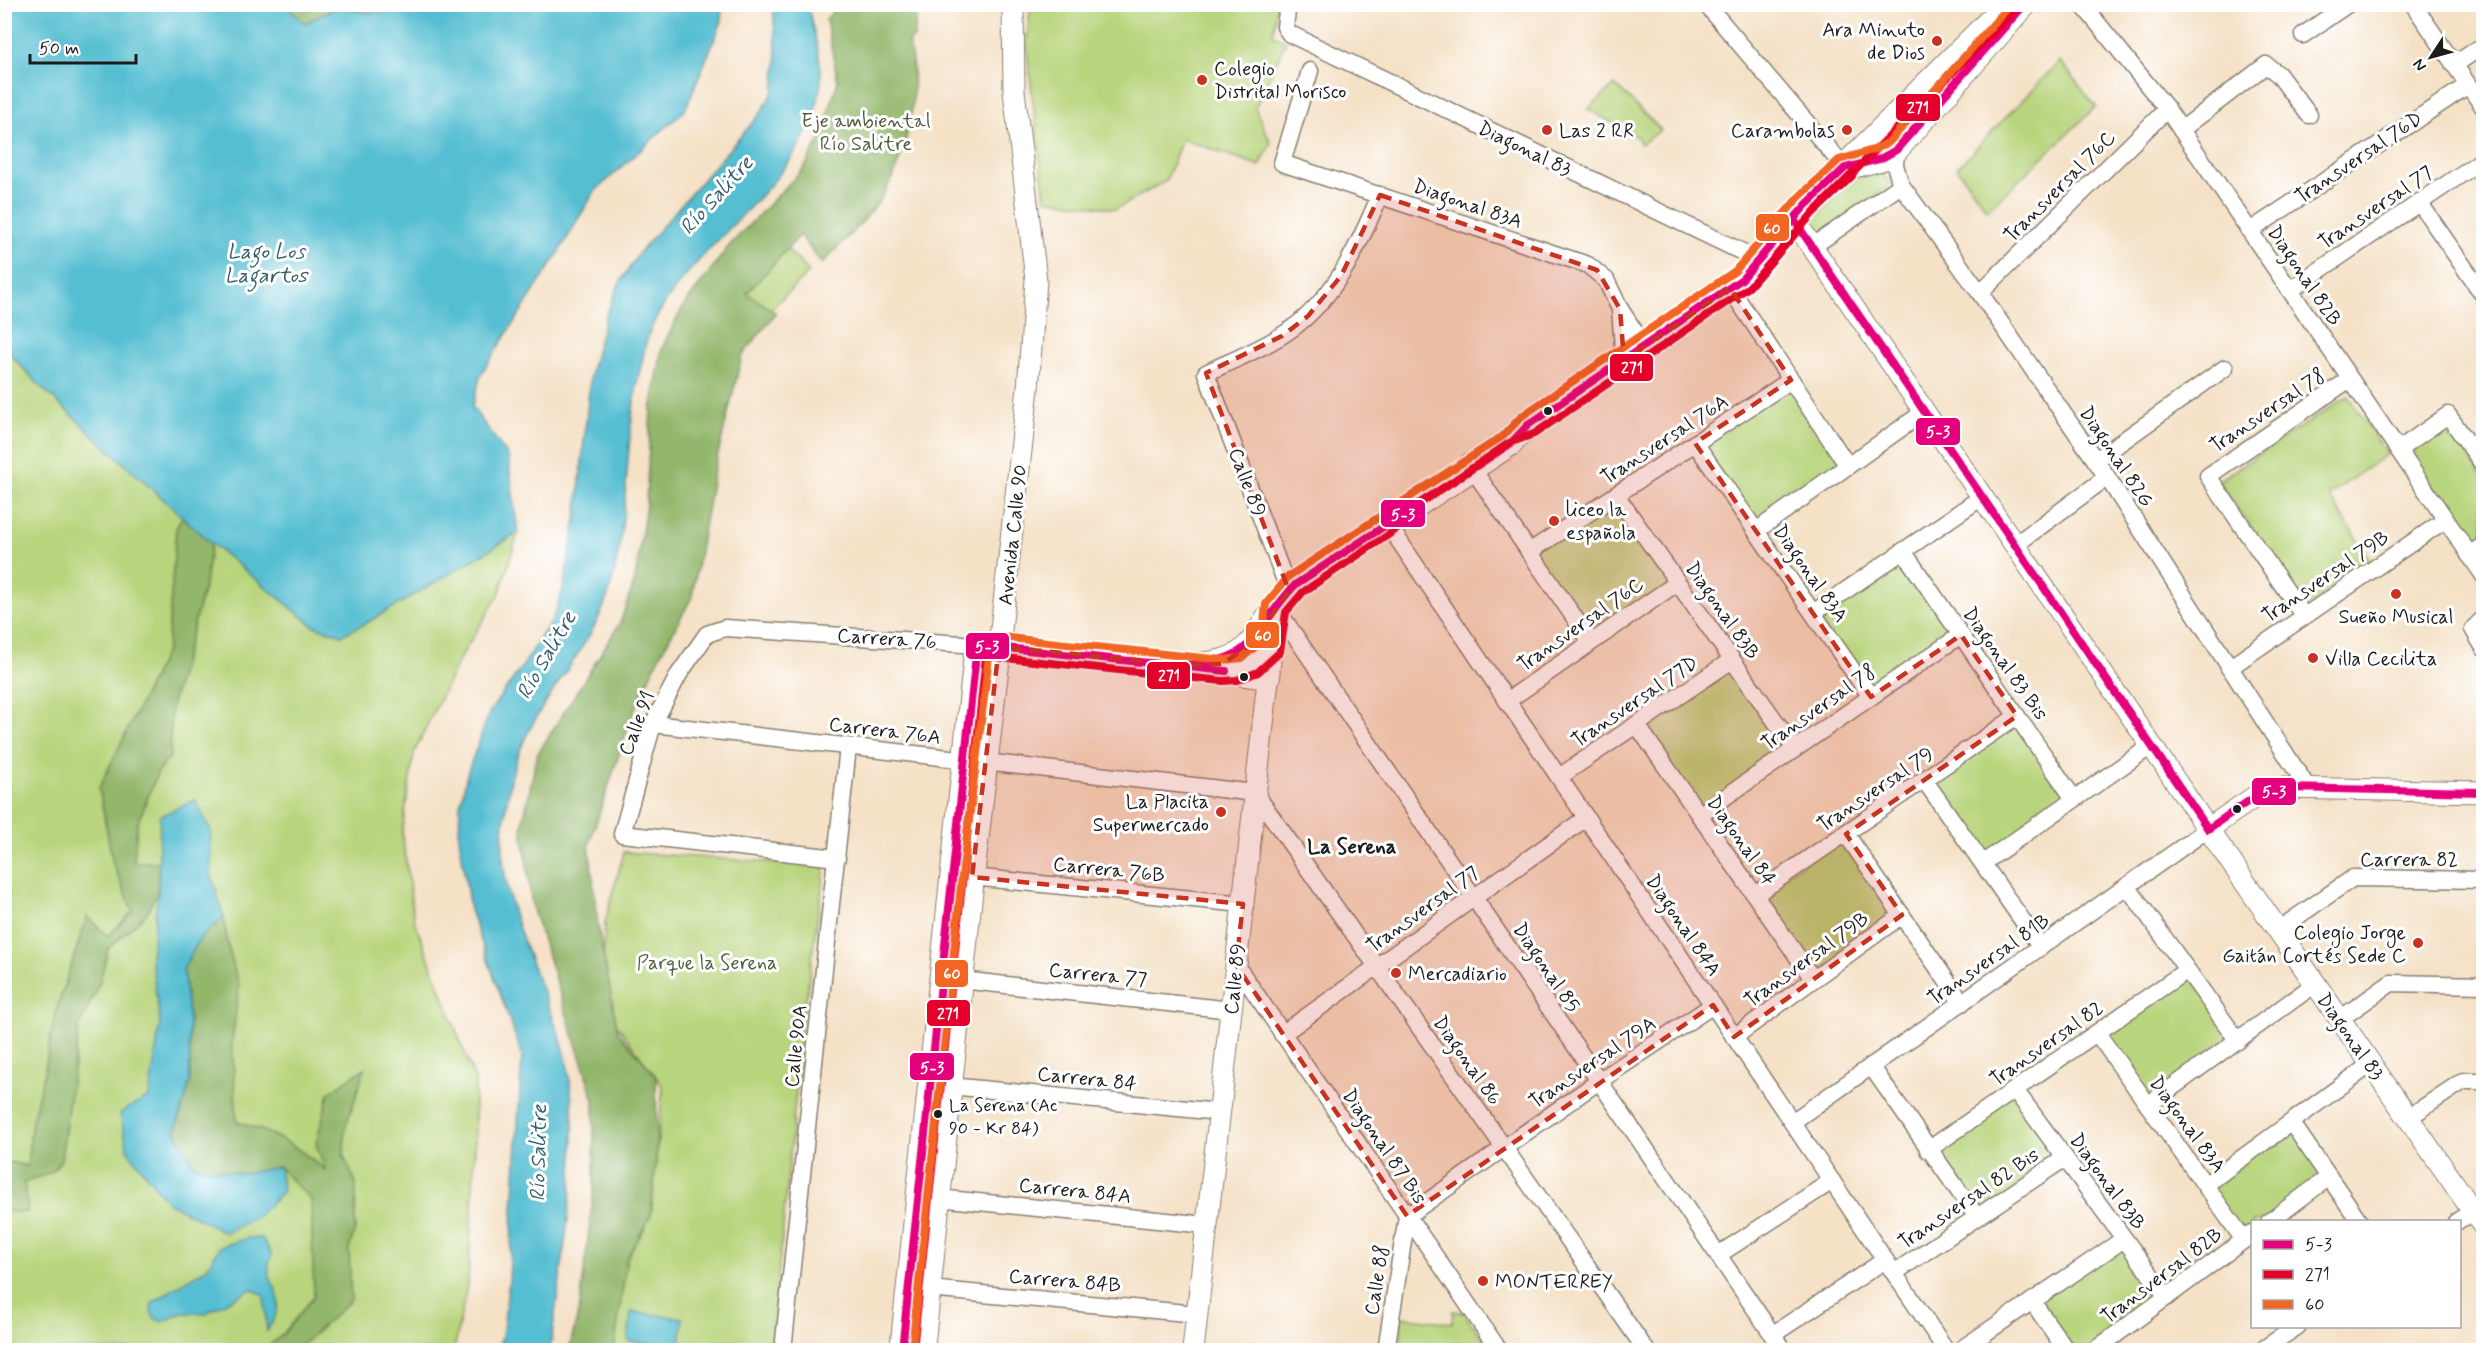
<svg xmlns="http://www.w3.org/2000/svg" width="2488" height="1355" font-family="Mynerve,sans-serif">
	<style>
		.green { fill: #b8d47b; stroke: #6a784c; stroke-width: 1.5 }
		.forest { fill: #92b66b; stroke: #576944; stroke-width: 1.5 }
		.water { fill: #55bed2; stroke: #386d77; stroke-width: 1.5 }
		.lines { fill: none; stroke-linecap: round; stroke-linejoin: round }
		.minor-casing { stroke: #887e71; stroke-width: 19 }
		.tertiary-casing { stroke: #887e71; stroke-width: 23 }
		.secondary-casing { stroke: #887e71; stroke-width: 26 }
		.minor { stroke: #fff; stroke-width: 16 }
		.tertiary { stroke: #fff; stroke-width: 21 }
		.secondary { stroke: #fff; stroke-width: 24 }
		.bus-1-casing { stroke: #fff; stroke-width: 12 }
		.bus-2-casing { stroke: #fff; stroke-width: 12 }
		.bus-3-casing { stroke: #fff; stroke-width: 12 }
		.bus-1 { stroke: #e5007d; stroke-width: 8 }
		.bus-2 { stroke: #e4002b; stroke-width: 8 }
		.bus-3 { stroke: #f26522; stroke-width: 8 }
		.marked { fill: #c8321e; fill-opacity: 0.2; stroke: #c8321e; stroke-width: 4.5; stroke-dasharray: 12 8; stroke-linejoin: round }
		.poi-dot { fill: #c8321e; stroke: #fff; stroke-width: 2 }
		.bus-dot { fill: #1c1c1c; stroke: #fff; stroke-width: 2 }
		.labels { text-anchor: middle; stroke-width: 6; stroke-linejoin: round; paint-order: stroke }
		.bus-label { font-size: 18px; fill: #1c1c1c; stroke: #fff; text-anchor: start }
		.poi-label { font-size: 20px; fill: #1c1c1c; stroke: #fff; text-anchor: start }
		.park-label { font-size: 20px; fill: #535c3d; stroke: #fff }
		.street-label { font-size: 20px; fill: #1c1c1c; stroke: #fff }
		.water-label { font-size: 21px; font-style: italic; fill: #335d65; stroke: #fff }
		.neighbourhood-label { font-size: 21px; font-weight: bold; fill: #1c1c1c; stroke: #fff }
		.line-badge { stroke: #fff; stroke-width: 2 }
		.badge-label { font-size: 16px; text-anchor: middle; font-weight: bold; fill: #fff }
	</style>
	<rect width="100%" height="100%" fill="#fff"/>
	<filter id="ink" filterUnits="userSpaceOnUse"><feTurbulence type="fractalNoise" baseFrequency=".0167" numOctaves="2"/><feDisplacementMap in="SourceGraphic" scale="12" xChannelSelector="R" yChannelSelector="G"/><feConvolveMatrix kernelMatrix="1 2 1 2 8 2 1 2 1" color-interpolation-filters="sRGB"/></filter>
	<filter id="wash" filterUnits="userSpaceOnUse"><feTurbulence type="fractalNoise" baseFrequency=".008" numOctaves="4" result="noise"/><feDisplacementMap in="SourceGraphic" scale="24" xChannelSelector="R" yChannelSelector="G"/><feGaussianBlur stdDeviation="1.35" result="paint"/><feColorMatrix in="noise" values="0 0 0 0 0 0 0 0 0 0 0 0 0 0 0 0 0 1.4 0 .05"/><feComposite in="paint" operator="in"/></filter>
	<g filter="url(#wash)">
		<rect width="100%" height="100%" fill="#f4e1c6"/>
		<g class="green">
			<path d="M1031,5H1277L1273,35L1286,41L1255,108L1271,143L1260,166L1182,139L1166,181L1116,209L1045,199L1026,44Z"/>
			<path d="M2060,61L2096,107L1987,210L1957,168Z"/>
			<path d="M1615,85L1661,130L1641,144L1637,137L1588,109Z"/>
			<path d="M1876,168L1892,184L1817,237L1807,224L1856,179Z"/>
			<path d="M785,247L809,272L763,317L739,293Z"/>
			<path d="M4,348L41,387L211,543L314,626L342,635L368,622L518,533L499,595L458,661L414,753L402,832L414,920L475,1080V1147L468,1281L454,1350H5Z"/>
			<path d="M1791,380L1848,466L1756,531L1695,443Z"/>
			<path d="M2348,396L2387,454L2329,495L2371,562L2306,607L2218,481Z"/>
			<path d="M2446,423L2483,478V538L2473,547L2406,450Z"/>
			<path d="M1616,495L1677,583L1591,642L1529,552Z"/>
			<path d="M1903,551L1961,635L1871,697L1813,613Z"/>
			<path d="M1732,660L1795,749L1699,815L1637,725Z"/>
			<path d="M2017,716L2074,799L1983,863L1925,781Z"/>
			<path d="M1846,834L1902,915L1813,979L1755,895Z"/>
			<path d="M624,852L825,866L803,1020L771,1350H612L620,1251L640,1237L651,1215L663,1087L609,1014L602,989L605,922Z"/>
			<path d="M2187,970L2238,1041L2148,1105L2097,1033Z"/>
			<path d="M2015,1090L2065,1158L1977,1217L1928,1150Z"/>
			<path d="M2291,1122L2329,1177L2269,1221L2252,1222V1234L2244,1240L2205,1185Z"/>
			<path d="M2124,1239L2167,1297L2095,1350H2066L2032,1301Z"/>
			<path d="M1453,1311L1463,1312L1492,1350H1400L1402,1317L1452,1323Z"/>
		</g>
		<g class="forest">
			<path d="M285,5H405L400,10L371,13L339,7L304,23Z"/>
			<path d="M838,5H900L917,9L914,37L908,42C922,90 907,157 881,198C865,222 841,243 822,264L800,235L747,293L776,313L742,356L714,470L692,597L657,661L633,713L589,844L598,926L618,1032L656,1076L657,1148L651,1215L627,1258L614,1350H569L580,1306L594,1189V1100L532,906L522,827L537,755L620,623L635,580L646,504L651,410L662,348L683,307L729,246L804,168L820,139L838,81L826,20Z"/>
			<path d="M182,516L211,543L205,584L171,707L170,757L158,772L137,825L134,862H159L158,890L147,913L108,949L100,982L79,1027L61,1160L52,1172L24,1183L28,1212H5V1161L27,1166L32,1121L44,1074L55,1014L87,917L108,936L133,911L113,864L99,788L167,649L176,529Z"/>
			<path d="M224,917L227,942L239,986L232,1043L237,1122C271,1131 298,1146 325,1170L316,1144L329,1093L365,1068L345,1129L344,1157L356,1183L355,1229L349,1249L351,1300L297,1350H264L283,1334L314,1296L311,1200L279,1167L242,1174L194,1165L175,1131L190,1083L189,1022L183,969L201,937Z"/>
		</g>
		<g class="water">
			<path d="M405,4L721,5L722,21L685,110L594,192L559,252L481,374L472,407L508,456L518,533L368,622L342,635L314,626L211,543L41,387L5,348V5H285L305,23L339,7L371,13L400,10Z"/>
			<path d="M773,5H808C812,27 823,62 821,83C809,187 688,241 650,331C645,342 644,355 641,366C623,439 631,516 610,589C590,656 528,706 512,775C505,808 499,843 505,876C512,918 531,960 546,1000C553,1020 563,1041 567,1062C584,1158 562,1255 550,1350H497L502,1337L509,1281L522,1055L470,910L459,837L460,805L467,774L490,711L524,664L553,618L563,590L576,520L591,371L606,315L619,284L639,253L760,114L774,91L777,61Z"/>
			<path d="M195,800L211,831V874L224,917L201,937L183,969L189,1022L190,1083L175,1131L194,1165L242,1174L279,1167L283,1191L259,1215L226,1233L167,1202L128,1151L120,1113L149,1097L160,1023L151,958L158,890L160,816Z"/>
			<path d="M247,1238H262L272,1255C257,1287 297,1286 267,1331L264,1295L251,1289L206,1313H182L162,1322L154,1318L151,1311L152,1303L207,1268L220,1247Z"/>
			<path d="M631,1312L683,1318L680,1347L628,1341Z"/>
		</g>
	</g>
	<g filter="url(#ink)">
		<g class="lines">
			<g class="minor-casing">
				<g id="minor">
					<path d="M1288,4L1285,27L1290,34L1761,261"/>
					<path d="M1706,4L1845,168"/>
					<path d="M2082,4L2167,109L2484,576"/>
					<path d="M2413,4L2484,108"/>
					<path d="M2303,35L2348,4"/>
					<path d="M2454,65L2484,45"/>
					<path d="M1310,71L1282,163L1588,265L1606,280L1620,309L1644,346"/>
					<path d="M2181,130L2266,65L2278,74L2309,115"/>
					<path d="M1896,150L1895,165L1901,185L1980,293L2107,477L2307,787"/>
					<path d="M2419,202L2484,296"/>
					<path d="M2250,231L2468,85"/>
					<path d="M1812,247L1901,185"/>
					<path d="M1730,288L1848,466"/>
					<path d="M2290,290L2484,159"/>
					<path d="M1980,293L2167,109"/>
					<path d="M1620,309L1624,360"/>
					<path d="M1695,443L1871,697"/>
					<path d="M2398,450L2448,415L2484,466"/>
					<path d="M2096,460L2225,368"/>
					<path d="M1468,462L1591,642"/>
					<path d="M1616,495L1795,749"/>
					<path d="M1387,523L1946,1350"/>
					<path d="M1756,531L1924,412"/>
					<path d="M2015,545L2107,477"/>
					<path d="M1903,551L2074,799"/>
					<path d="M1529,552L1791,380"/>
					<path d="M2469,555L2484,545"/>
					<path d="M1289,591L1206,373C1231,361 1257,351 1281,336C1332,305 1358,248 1380,195"/>
					<path d="M1276,608L1783,1350"/>
					<path d="M1813,613L1982,497"/>
					<path d="M2303,615L2208,476L2350,379"/>
					<path d="M2484,618L2473,629L2484,648"/>
					<path d="M2229,668L2445,520"/>
					<path d="M1507,701L1677,583"/>
					<path d="M653,724L1255,793L1646,1350"/>
					<path d="M1637,725L1813,979"/>
					<path d="M1559,777L1732,660"/>
					<path d="M1925,781L2041,947"/>
					<path d="M1699,815L1961,635"/>
					<path d="M1846,834L1962,1003"/>
					<path d="M837,858L622,834L653,724L679,674L707,634L725,628L977,645"/>
					<path d="M1983,863L2151,746"/>
					<path d="M972,877L1243,904"/>
					<path d="M2127,886L2238,1041"/>
					<path d="M1755,895L2017,716"/>
					<path d="M2278,930L2353,878L2484,880"/>
					<path d="M1236,965L1499,1350"/>
					<path d="M961,980L1231,1010"/>
					<path d="M2340,1019L2391,983L2484,985"/>
					<path d="M2097,1033L2244,1240"/>
					<path d="M1282,1034L1586,818"/>
					<path d="M1734,1037L1902,915"/>
					<path d="M1871,1066L1977,1217"/>
					<path d="M950,1086L1219,1112"/>
					<path d="M2015,1090L2167,1297"/>
					<path d="M2148,1105L2315,984"/>
					<path d="M2408,1118L2463,1081H2484"/>
					<path d="M1792,1122L2208,829"/>
					<path d="M2291,1122L2360,1222"/>
					<path d="M1928,1150L2187,970"/>
					<path d="M2205,1185L2371,1064"/>
					<path d="M938,1198L1207,1225"/>
					<path d="M2269,1222L2329,1177"/>
					<path d="M2456,1222L2473,1211"/>
					<path d="M1718,1255L1832,1181"/>
					<path d="M1894,1273L2065,1158"/>
					<path d="M929,1289L1197,1314"/>
					<path d="M2032,1301L2066,1350"/>
					<path d="M1772,1335L1885,1260"/>
					<path d="M783,1350L848,747"/>
					<path d="M1386,1350L1407,1216L1599,1081L1713,1005"/>
					<path d="M1960,1350L2124,1239"/>
					<path d="M2095,1350L2252,1234"/>
					<path d="M2262,1350L2298,1326"/>
				</g>
			</g>
			<g class="tertiary-casing">
				<g id="tertiary">
					<path d="M1794,220L2208,829L2484,1227"/>
					<path d="M999,647L1028,388L1036,280L1014,91L1013,4"/>
					<path d="M2208,829L2253,798L2285,788L2484,792"/>
					<path d="M1193,1350L1270,662"/>
				</g>
			</g>
			<g class="secondary-casing">
				<g id="secondary">
					<path d="M1845,168L1880,159L1896,150L2025,4"/>
					<path d="M1187,665C1267,665 1248,626 1296,584L1510,444L1528,425L1742,279L1806,205L2007,4"/>
					<path d="M1237,671C1272,662 1273,640 1276,610"/>
					<path d="M1232,672L1268,677"/>
					<path d="M902,1350L977,645L1202,669"/>
					<path d="M922,1350L972,877L999,647"/>
				</g>
			</g>
			<use href="#minor" class="minor"/>
			<use href="#tertiary" class="tertiary"/>
			<use href="#secondary" class="secondary"/>
			<g class="bus-1-casing">
				<g id="bus-1">
					<path d="M1794,220L2208,829L2253,798L2285,788L2484,792"/>
					<path d="M1187,665C1262,660 1251,630 1296,584L1510,444L1528,425L1742,279L1806,205L1845,168L1880,159L1896,150L2025,4"/>
					<path d="M902,1350L977,645L1226,671"/>
				</g>
			</g>
			<g class="bus-2-casing">
				<g id="bus-2">
					<path d="M1822,204L2014,11"/>
					<path d="M913,1350L986,656L1223,681L1237,680L1258,672L1280,652L1286,612L1303,592L1394,531L1415,507L1509,443L1534,434L1749,287L1814,212L1852,176"/>
				</g>
			</g>
			<g class="bus-3-casing">
				<path id="bus-3" d="M912,1349L962,876L991,640L1000,637L1223,660L1242,658L1262,641L1266,604L1289,576L1503,436L1522,416L1735,271L1798,198L1839,160L1876,149L1889,142L2011,4"/>
			</g>
			<use href="#bus-1" class="bus-1"/>
			<use href="#bus-2" class="bus-2"/>
			<use href="#bus-3" class="bus-3"/>
		</g>
	</g>
	<path class="marked" d="M1380,195L1597,270L1620,309L1624,360L1730,288L1791,380L1695,443L1871,697L1961,635L2017,716L1846,834L1902,915L1734,1037L1713,1005L1407,1216L1236,965L1243,904L972,877L999,647L1187,665L1222,664L1250,645L1289,591L1206,373L1282,336L1308,316L1341,276Z"/>
	<g class="poi-dot">
		<circle cx="1937" cy="41" r="6"/>
		<circle cx="1202" cy="80" r="6"/>
		<circle cx="1547" cy="130" r="6"/>
		<circle cx="1847" cy="130" r="6"/>
		<circle cx="1554" cy="521" r="6"/>
		<circle cx="2396" cy="594" r="6"/>
		<circle cx="2313" cy="658" r="6"/>
		<circle cx="1221" cy="812" r="6"/>
		<circle cx="2418" cy="943" r="6"/>
		<circle cx="1396" cy="973" r="6"/>
		<circle cx="1483" cy="1281" r="6"/>
	</g>
	<g class="bus-dot">
		<circle cx="1548" cy="411" r="5"/>
		<circle cx="1244" cy="677" r="5"/>
		<circle cx="2237" cy="809" r="5"/>
		<circle cx="938" cy="1114" r="5"/>
	</g>
	<g class="labels">
		<g class="bus-label">
			<text x="949" y="1111">La Serena (Ac<tspan x="949" dy="23">90 - Kr 84)</tspan></text>
		</g>
		<g class="poi-label">
			<text x="1925" y="36" text-anchor="end">Ara Minuto<tspan x="1925" dy="23">de Dios</tspan></text>
			<text x="1214" y="75">Colegio<tspan x="1214" dy="23">Distrital Morisco</tspan></text>
			<text x="1559" y="137">Las 2 RR</text>
			<text x="1835" y="137" text-anchor="end">Carambolas</text>
			<text x="1566" y="516">liceo la<tspan x="1566" dy="23">española</tspan></text>
			<text x="2396" y="623" text-anchor="middle">Sueño Musical</text>
			<text x="2325" y="665">Villa Cecilita</text>
			<text x="1209" y="808" text-anchor="end">La Placita<tspan x="1209" dy="23">Supermercado</tspan></text>
			<text x="2406" y="939" text-anchor="end">Colegio Jorge<tspan x="2406" dy="23">Gaitán Cortés Sede C</tspan></text>
			<text x="1408" y="980">Mercadiario</text>
			<text x="1495" y="1288">MONTERREY</text>
		</g>
		<g class="park-label">
			<text x="866" y="127">Eje ambiental<tspan x="866" dy="23">Río Salitre</tspan></text>
			<text x="707" y="969">Parque la Serena</text>
		</g>
		<g class="street-label">
			<text transform="translate(1525 148) rotate(26)" y="7">Diagonal 83</text>
			<text transform="translate(2358 157) rotate(-34)" y="7">Transversal 76D</text>
			<text transform="translate(2059 186) rotate(-45)" y="7">Transversal 76C</text>
			<text transform="translate(1468 203) rotate(19)" y="7">Diagonal 83A</text>
			<text transform="translate(2375 207) rotate(-34)" y="7">Transversal 77</text>
			<text transform="translate(2305 275) rotate(56)" y="7">Diagonal 82B</text>
			<text transform="translate(2267 410) rotate(-34)" y="7">Transversal 78</text>
			<text transform="translate(1664 439) rotate(-33)" y="7">Transversal 76A</text>
			<text transform="translate(2117 456) rotate(56)" y="7">Diagonal 82G</text>
			<text transform="translate(1248 482) rotate(69)" y="7">Calle 89</text>
			<text transform="translate(1012 535) rotate(-84)" y="7">Avenida Calle 90</text>
			<text transform="translate(1811 573) rotate(55)" y="7">Diagonal 83A</text>
			<text transform="translate(2325 576) rotate(-34)" y="7">Transversal 79B</text>
			<text transform="translate(1723 610) rotate(55)" y="7">Diagonal 83B</text>
			<text transform="translate(1580 624) rotate(-35)" y="7">Transversal 76C</text>
			<text transform="translate(887 638) rotate(4)" y="7">Carrera 76</text>
			<text transform="translate(2006 663) rotate(55)" y="7">Diagonal 83 Bis</text>
			<text transform="translate(1634 701) rotate(-34)" y="7">Transversal 77D</text>
			<text transform="translate(1818 707) rotate(-35)" y="7">Transversal 78</text>
			<text transform="translate(636 723) rotate(-69)" y="7">Calle 91</text>
			<text transform="translate(885 730) rotate(7)" y="7">Carrera 76A</text>
			<text transform="translate(1875 789) rotate(-34)" y="7">Transversal 79</text>
			<text transform="translate(1742 840) rotate(55)" y="7">Diagonal 84</text>
			<text x="2409" y="866">Carrera 82</text>
			<text transform="translate(1109 869) rotate(6)" y="7">Carrera 76B</text>
			<text transform="translate(1422 909) rotate(-36)" y="7">Transversal 77</text>
			<text transform="translate(1684 925) rotate(56)" y="7">Diagonal 84A</text>
			<text transform="translate(1806 959) rotate(-36)" y="7">Transversal 79B</text>
			<text transform="translate(1988 959) rotate(-35)" y="7">Transversal 81B</text>
			<text transform="translate(1547 967) rotate(56)" y="7">Diagonal 85</text>
			<text transform="translate(1098 974) rotate(6)" y="7">Carrera 77</text>
			<text transform="translate(1234 979) rotate(-84)" y="7">Calle 89</text>
			<text transform="translate(2351 1036) rotate(55)" y="7">Diagonal 83</text>
			<text transform="translate(2046 1043) rotate(-35)" y="7">Transversal 82</text>
			<text transform="translate(795 1046) rotate(-84)" y="7">Calle 90A</text>
			<text transform="translate(1468 1060) rotate(55)" y="7">Diagonal 86</text>
			<text transform="translate(1592 1062) rotate(-34)" y="7">Transversal 79A</text>
			<text transform="translate(1087 1078) rotate(6)" y="7">Carrera 84</text>
			<text transform="translate(2188 1124) rotate(54)" y="7">Diagonal 83A</text>
			<text transform="translate(1385 1146) rotate(56)" y="7">Diagonal 87 Bis</text>
			<text transform="translate(2108 1181) rotate(54)" y="7">Diagonal 83B</text>
			<text transform="translate(1075 1190) rotate(6)" y="7">Carrera 84A</text>
			<text transform="translate(1968 1198) rotate(-34)" y="7">Transversal 82 Bis</text>
			<text transform="translate(2161 1275) rotate(-37)" y="7">Transversal 82B</text>
			<text transform="translate(1065 1280) rotate(5)" y="7">Carrera 84B</text>
			<text transform="translate(1376 1280) rotate(-81)" y="7">Calle 88</text>
		</g>
		<g class="water-label">
			<text transform="translate(716 195) rotate(-48)" y="7">Río Salitre</text>
			<text x="266" y="258">Lago Los<tspan x="266" dy="24">Lagartos</tspan></text>
			<text transform="translate(546 655) rotate(-60)" y="7">Río Salitre</text>
			<text transform="translate(538 1153) rotate(-89)" y="7">Río Salitre</text>
		</g>
		<g class="neighbourhood-label">
			<text x="1352" y="853">La Serena</text>
		</g>
	</g>
	<g class="line-badge">
		<rect x="1895" y="93" width="46" height="29" rx="6" fill="#e4002b"/>
		<rect x="1755" y="213" width="35" height="29" rx="6" fill="#f26522"/>
		<rect x="1609" y="353" width="45" height="29" rx="6" fill="#e4002b"/>
		<rect x="1915" y="417" width="46" height="29" rx="6" fill="#e5007d"/>
		<rect x="1380" y="499" width="46" height="29" rx="6" fill="#e5007d"/>
		<rect x="1245" y="621" width="35" height="28" rx="6" fill="#f26522"/>
		<rect x="965" y="632" width="45" height="28" rx="6" fill="#e5007d"/>
		<rect x="1146" y="661" width="45" height="29" rx="6" fill="#e4002b"/>
		<rect x="2251" y="777" width="46" height="29" rx="6" fill="#e5007d"/>
		<rect x="934" y="959" width="35" height="29" rx="6" fill="#f26522"/>
		<rect x="926" y="999" width="45" height="28" rx="6" fill="#e4002b"/>
		<rect x="909" y="1052" width="46" height="29" rx="6" fill="#e5007d"/>
	</g>
	<g class="badge-label">
		<text x="1918" y="113">271</text>
		<text x="1772" y="234">60</text>
		<text x="1632" y="373">271</text>
		<text x="1938" y="437">5-3</text>
		<text x="1403" y="520">5-3</text>
		<text x="1263" y="641">60</text>
		<text x="987" y="652">5-3</text>
		<text x="1169" y="681">271</text>
		<text x="2274" y="797">5-3</text>
		<text x="952" y="979">60</text>
		<text x="948" y="1019">271</text>
		<text x="932" y="1073">5-3</text>
	</g>
	<rect width="2488" height="1355" fill="none" stroke="#fff" stroke-width="24"/>
	<rect x="2251" y="1220" width="210" height="108" fill="#ffffff" stroke="#a4a4a4" stroke-width="1.5"/>
	<rect x="2263" y="1240" width="30" height="9" fill="#e5007d" stroke="#a4a4a4" stroke-width="1.5"/>
	<text x="2305" y="1250" font-size="18" fill="#1c1c1c">5-3</text>
	<rect x="2263" y="1270" width="30" height="9" fill="#e4002b" stroke="#a4a4a4" stroke-width="1.5"/>
	<text x="2305" y="1280" font-size="18" fill="#1c1c1c">271</text>
	<rect x="2263" y="1300" width="30" height="9" fill="#f26522" stroke="#a4a4a4" stroke-width="1.5"/>
	<text x="2305" y="1310" font-size="18" fill="#1c1c1c">60</text>
	<g transform="translate(2431 57) rotate(234)" stroke="#ffffff" stroke-width="4.5" paint-order="stroke">
	<path d="M0-4.5L10 22L0 15L-10 22Z" fill="#1c1c1c"/>
	<text y="-9" font-size="16" font-weight="bold" text-anchor="middle" fill="#1c1c1c">N</text>
	</g>
	<path d="M30 54v9h106v-9" fill="none" stroke="#1c1c1c" stroke-width="3"/>
	<text x="39" y="54" font-size="18" fill="#1c1c1c" stroke="#ffffff" stroke-width="4.5" paint-order="stroke">50 m</text>
</svg>
